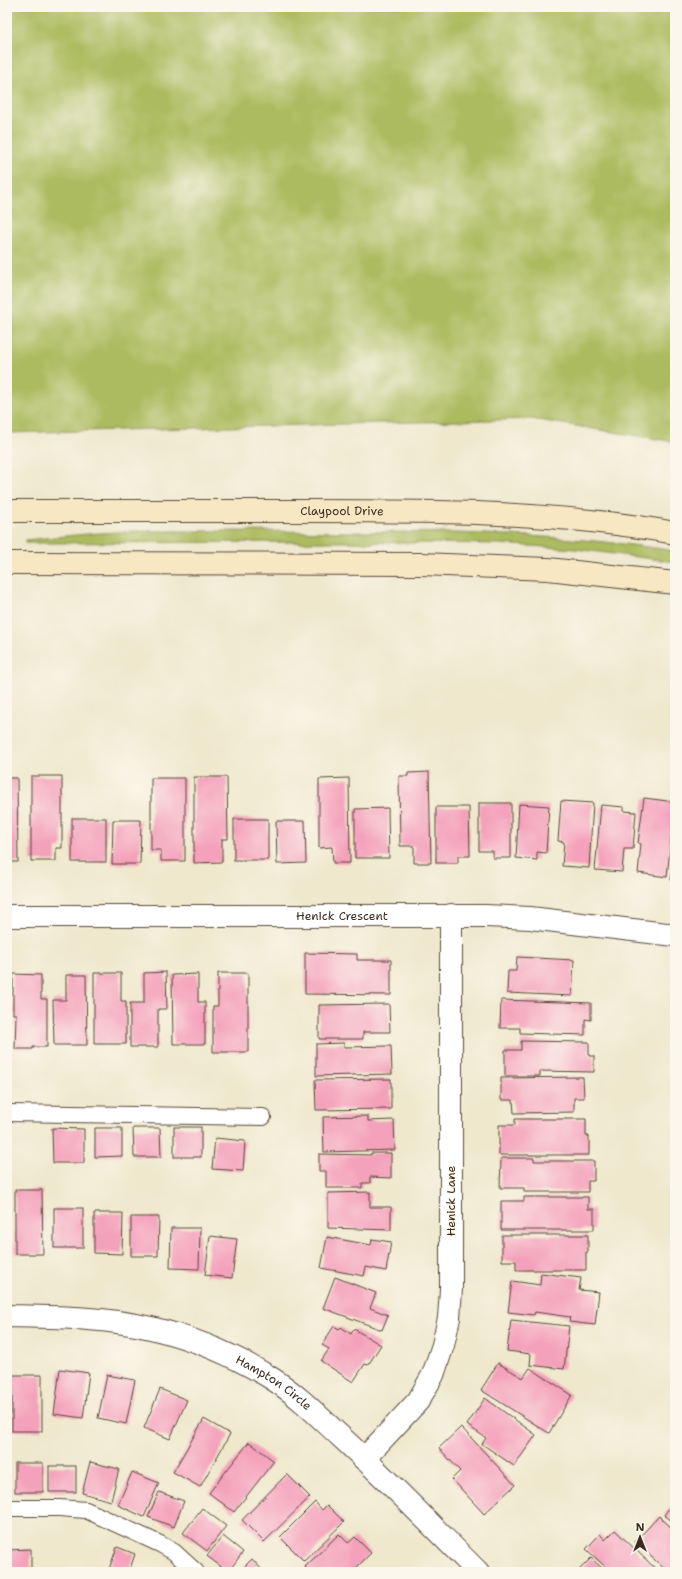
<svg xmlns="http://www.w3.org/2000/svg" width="682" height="1579" font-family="'Shantell Sans',sans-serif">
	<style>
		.green { fill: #acbb5e; stroke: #74723e }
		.building { fill: #f4a1bb }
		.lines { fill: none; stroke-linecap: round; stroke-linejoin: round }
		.service-casing { stroke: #564638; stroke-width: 18 }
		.minor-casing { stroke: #564638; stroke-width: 24 }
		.tertiary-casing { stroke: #564638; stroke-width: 24 }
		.secondary-casing { stroke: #564638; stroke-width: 24 }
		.service { stroke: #fff; stroke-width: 16 }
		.minor { stroke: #fff; stroke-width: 22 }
		.tertiary { stroke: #fff; stroke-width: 22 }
		.secondary { stroke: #f7e8c3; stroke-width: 22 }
		.labels { text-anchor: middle; stroke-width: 3; stroke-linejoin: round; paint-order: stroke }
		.street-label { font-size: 12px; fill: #3b2a1e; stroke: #fbf7ec }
	</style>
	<rect width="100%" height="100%" fill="#fbf7ec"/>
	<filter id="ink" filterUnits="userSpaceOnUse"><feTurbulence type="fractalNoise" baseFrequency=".025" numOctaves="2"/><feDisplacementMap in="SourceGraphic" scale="8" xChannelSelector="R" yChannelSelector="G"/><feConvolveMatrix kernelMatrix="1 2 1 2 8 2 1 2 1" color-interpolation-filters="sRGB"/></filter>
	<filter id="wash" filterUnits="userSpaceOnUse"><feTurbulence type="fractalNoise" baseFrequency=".012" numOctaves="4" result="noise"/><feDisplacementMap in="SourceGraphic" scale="16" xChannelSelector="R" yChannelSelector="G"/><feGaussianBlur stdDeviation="0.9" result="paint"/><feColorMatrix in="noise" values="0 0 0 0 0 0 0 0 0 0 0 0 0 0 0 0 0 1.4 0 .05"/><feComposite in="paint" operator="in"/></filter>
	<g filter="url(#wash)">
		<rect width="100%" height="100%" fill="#efe8cd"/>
		<g class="green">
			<path d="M7,7H675V442L532,419L7,433Z"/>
			<path d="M140,531C208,531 277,531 346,532C456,532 566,534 675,551V562L576,549L499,544L340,542L26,543V540C64,536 102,532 140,531Z"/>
		</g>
		<g id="blocks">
			<g class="building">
				<path d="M429,772L431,863H414V846H400L399,776H408V773Z"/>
				<path d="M31,776H62V848H56V861H31Z"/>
				<path d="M194,777H227L228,839H222V862L194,863Z"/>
				<path d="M7,778H17L18,862H7Z"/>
				<path d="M151,778H185V861H161V850H151Z"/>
				<path d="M349,778L350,863H333L332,847L319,848V779Z"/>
				<path d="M644,798L675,802L667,877L638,873L641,844L638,843Z"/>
				<path d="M561,801L593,803L589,868L562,866L564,842L558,841Z"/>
				<path d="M479,803H511V858H493V851H479Z"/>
				<path d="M519,804L549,806L546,853L537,852V860L516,858Z"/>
				<path d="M601,805L624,807V811L636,812L633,849H624L622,872L595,870Z"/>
				<path d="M436,807H469L470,856H458V863H436Z"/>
				<path d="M388,808L389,858H355V809Z"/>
				<rect x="72" y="818" width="34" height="44"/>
				<rect x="234" y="819" width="34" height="41"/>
				<path d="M113,820H141L140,864H112Z"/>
				<path d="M276,821H305L306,863L277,864Z"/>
				<path d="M674,859H675V880H671Z"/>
				<path d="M305,953L357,954V960H391V995L305,994Z"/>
				<path d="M517,957L574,960L572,996L507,993L508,971H516Z"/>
				<path d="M166,972L167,1009H158V1047H130V1003H144V973Z"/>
				<path d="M94,973H121V1001H126V1044H94Z"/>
				<path d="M218,973H248V1052H213V1006H218Z"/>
				<path d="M13,974L41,975V999H47V1047H33V1049H15L16,1014H13Z"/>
				<path d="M198,974V1002H205V1044H173L172,975Z"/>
				<path d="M66,975H86L87,1045H54L53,1000H66Z"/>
				<path d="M501,1000L591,1003V1020L585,1019V1035L520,1033V1028H500Z"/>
				<path d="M389,1004L390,1032H363V1039H319V1005Z"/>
				<path d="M521,1041L589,1042V1056H594V1072L540,1071V1076H505V1050H521Z"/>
				<path d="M344,1043V1047L391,1046L392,1074L316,1076V1044Z"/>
				<path d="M583,1077L584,1098H574V1112L514,1113L513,1100H501V1078Z"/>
				<path d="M391,1079V1109L316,1110L315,1080Z"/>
				<path d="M368,1116V1121L394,1120L395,1150L324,1152L323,1117Z"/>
				<path d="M515,1119H586V1136H589V1155H499V1125H515Z"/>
				<rect x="174" y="1127" width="27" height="30"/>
				<path d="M52,1128L84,1129V1163H53Z"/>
				<path d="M95,1128H122V1156L95,1157Z"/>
				<path d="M133,1128H160L161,1157H134Z"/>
				<path d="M215,1138L245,1141L243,1171L212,1169Z"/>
				<path d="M371,1153H391V1178L370,1177V1183H362V1188H326V1171H319V1154L371,1155Z"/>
				<path d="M501,1158H534V1161H594V1181H588V1192H524V1188H500Z"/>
				<path d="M15,1190H42L43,1254H15Z"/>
				<path d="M370,1192V1207H391V1230L328,1228V1193Z"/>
				<path d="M524,1197H588V1209H594V1230H501V1201H524Z"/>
				<rect x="54" y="1208" width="29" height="40"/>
				<path d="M94,1213H123L122,1254L94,1253Z"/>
				<path d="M131,1217H159L158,1256H131Z"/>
				<path d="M171,1228H200L199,1269L170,1268Z"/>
				<path d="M502,1235H588V1252H586V1270H516V1261H502Z"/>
				<path d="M210,1236L237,1239L232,1278L205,1275Z"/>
				<path d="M327,1237L371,1245L372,1239L391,1242L386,1271L366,1267L364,1276L321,1268Z"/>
				<path d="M541,1273L581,1278L579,1290L599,1292L595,1325L569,1322L570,1317L535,1312L534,1315L508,1312L512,1281L540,1285Z"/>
				<path d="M335,1277L376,1293L370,1308L388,1315L382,1330L323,1308Z"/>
				<path d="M511,1320L569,1326L564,1369L530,1365L531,1354L507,1351Z"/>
				<path d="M334,1326L339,1329L341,1327L351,1334L354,1329L381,1345L368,1365L365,1364L353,1382L321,1361L329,1349L322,1345Z"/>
				<path d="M498,1363L523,1378L530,1368L572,1395L549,1433L481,1390Z"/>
				<path d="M60,1369L89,1373L83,1418L54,1414Z"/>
				<rect x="12" y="1375" width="30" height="56"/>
				<path d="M107,1375L135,1380L126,1424L98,1418Z"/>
				<path d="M160,1389L187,1400L170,1439L144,1428Z"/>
				<path d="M485,1398L536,1435L514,1466L482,1444L486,1438L467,1425Z"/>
				<path d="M204,1419L230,1434L200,1487L173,1472Z"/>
				<path d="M461,1427L515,1485L484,1514L452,1479L460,1471L439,1448Z"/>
				<path d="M249,1442L274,1461L234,1512L209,1493Z"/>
				<path d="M90,1462L119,1469L111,1501L82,1493Z"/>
				<rect x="15" y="1463" width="28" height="29"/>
				<rect x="49" y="1466" width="27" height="26"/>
				<path d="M132,1472L159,1483L144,1517L118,1505Z"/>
				<path d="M287,1474L310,1497L264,1542L242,1520Z"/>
				<path d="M159,1492L184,1501L174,1527L148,1517Z"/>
				<path d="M675,1500V1523L664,1515Z"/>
				<path d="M315,1502L322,1510L327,1505L344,1522L304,1561L280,1537Z"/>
				<path d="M202,1508L226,1526L207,1551L183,1533Z"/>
				<path d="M659,1516L675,1531V1569L672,1572H668L635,1542Z"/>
				<path d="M615,1530L659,1572H611L586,1549L600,1534L605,1540Z"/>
				<path d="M339,1534L348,1543L355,1537L371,1553L352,1572H310L305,1567Z"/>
				<path d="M223,1536L243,1552L228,1572L207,1556Z"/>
				<path d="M117,1547L135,1554L129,1572H108Z"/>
				<path d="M31,1549V1572H7V1550Z"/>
				<path d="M591,1558L606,1572H577Z"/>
				<path d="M252,1559L264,1572H239Z"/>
			</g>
		</g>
	</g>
	<g filter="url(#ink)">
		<use href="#blocks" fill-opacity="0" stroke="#564638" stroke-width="1"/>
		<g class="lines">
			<g class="service-casing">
				<g id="service">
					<path d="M7,1113L263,1117"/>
					<path d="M7,1508H59L86,1510L160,1544L174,1552L196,1572"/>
				</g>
			</g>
			<g class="minor-casing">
				<g id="minor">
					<path id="s1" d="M7,916H485L530,918L675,935"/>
					<path d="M364,1459L418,1401L433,1375L443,1345L449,1318L451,1289V915"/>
				</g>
			</g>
			<g class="tertiary-casing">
				<g id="tertiary">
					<path id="s2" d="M7,1316C55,1317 104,1317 151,1328C193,1338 234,1355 271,1378C297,1394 318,1416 340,1436C388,1480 433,1527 478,1572"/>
				</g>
			</g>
			<g class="secondary-casing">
				<g id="secondary">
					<path id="s3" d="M7,511C108,511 209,511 310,511C431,511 555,511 675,533"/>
					<path d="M7,563L421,564L548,569L675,583"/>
				</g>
			</g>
			<use href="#service" class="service"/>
			<use href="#minor" class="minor"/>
			<use href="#tertiary" class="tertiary"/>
			<use href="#secondary" class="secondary"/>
		</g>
	</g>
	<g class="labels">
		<g class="street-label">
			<text dy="4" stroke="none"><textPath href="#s3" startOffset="335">Claypool Drive</textPath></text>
			<text dy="4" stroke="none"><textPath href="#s1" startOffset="335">Henick Crescent</textPath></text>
			<text transform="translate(451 1201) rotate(-90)" y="4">Henick Lane</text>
			<text dy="4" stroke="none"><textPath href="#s2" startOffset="280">Hampton Circle</textPath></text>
		</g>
	</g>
	<rect width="682" height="1579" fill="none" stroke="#fbf7ec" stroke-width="24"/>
	<g transform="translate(640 1537)" stroke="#fbf7ec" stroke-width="3" paint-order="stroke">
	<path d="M0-3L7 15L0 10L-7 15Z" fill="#3b2a1e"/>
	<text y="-6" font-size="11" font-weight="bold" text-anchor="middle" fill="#3b2a1e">N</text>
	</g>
</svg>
